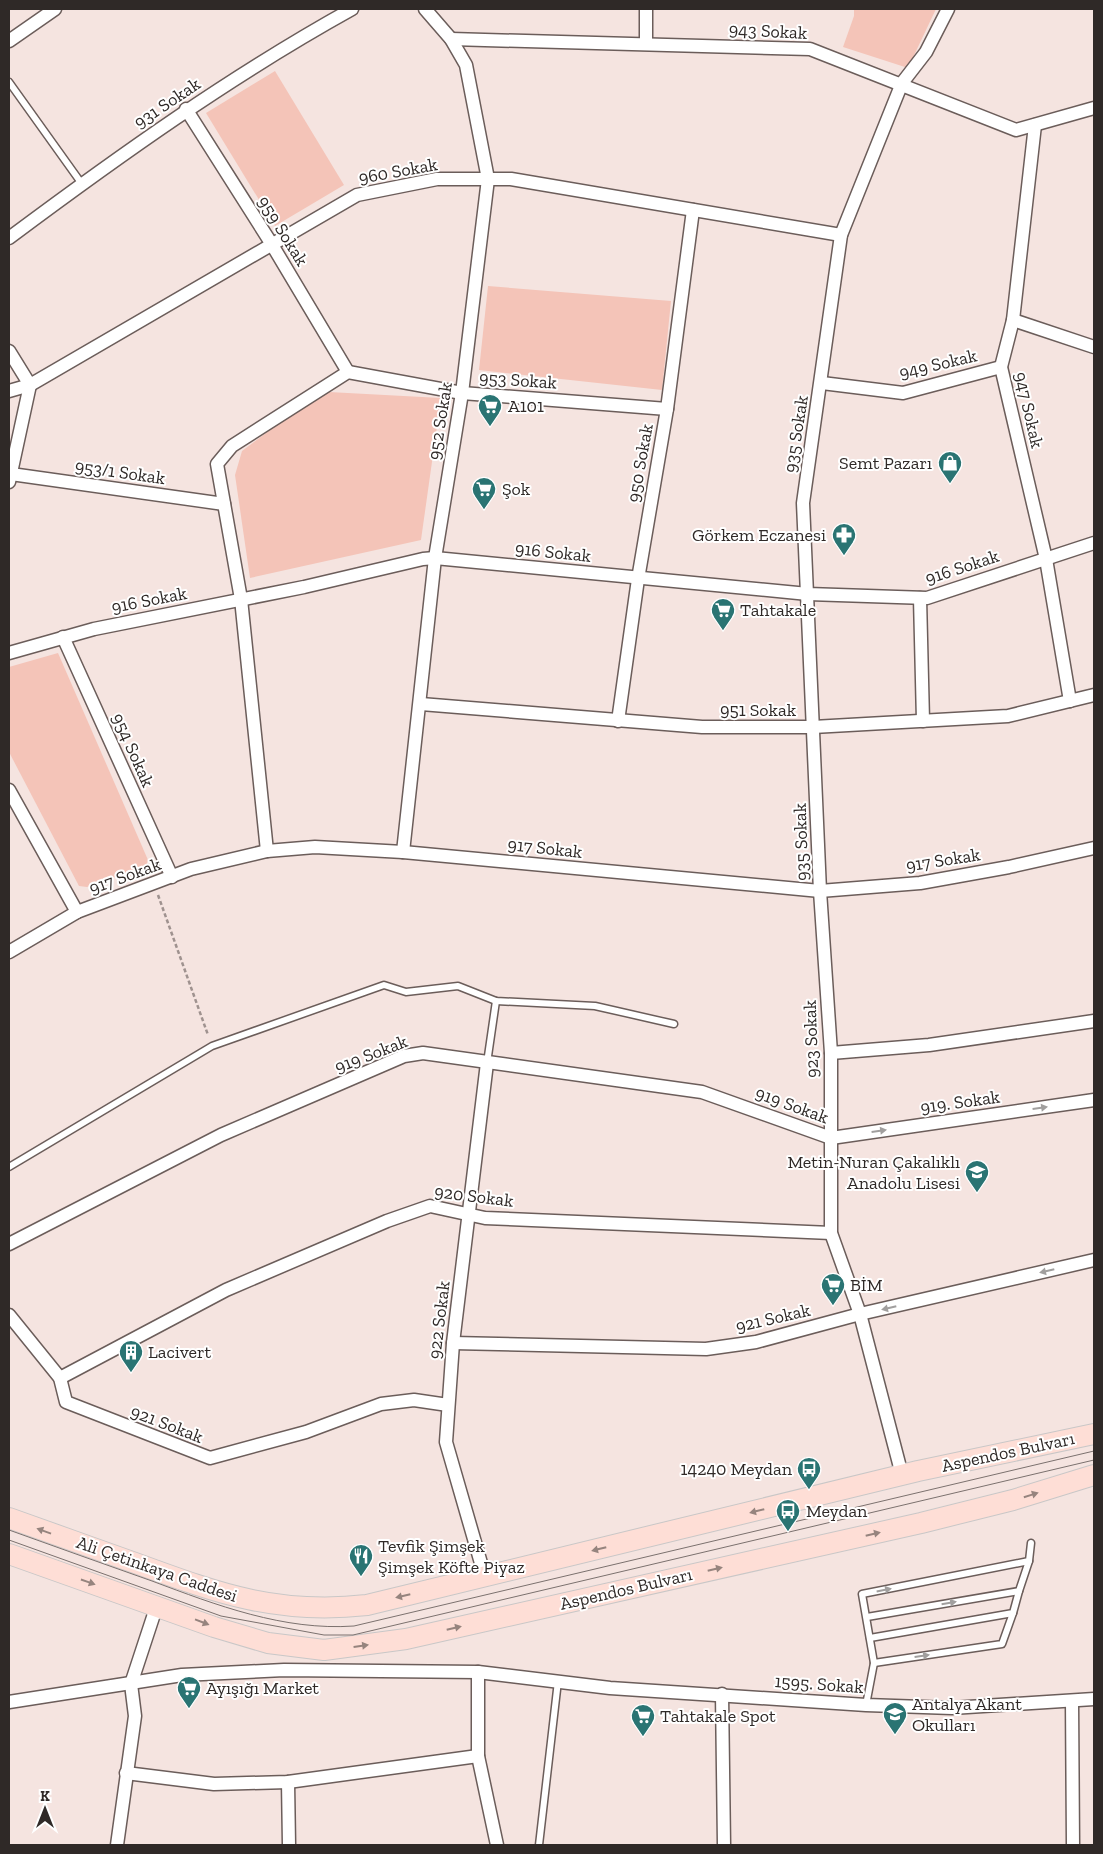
<svg xmlns="http://www.w3.org/2000/svg" width="1103" height="1854" font-family="'Zilla Slab',serif">
	<style>
		.green { fill: #f4c4b8 }
		.lines { fill: none; stroke-linecap: round; stroke-linejoin: round }
		.lane-casing { stroke: #6b5d5a; stroke-width: 9 }
		.street-casing { stroke: #6b5d5a; stroke-width: 15 }
		.primary-casing { stroke: #c9c7c7; stroke-width: 22 }
		.path { stroke: #9f928f; stroke-width: 2.5; stroke-dasharray: 4 2.5; stroke-linecap: butt }
		.lane { stroke: #fff; stroke-width: 6 }
		.street { stroke: #fff; stroke-width: 12 }
		.primary { stroke: #feded6; stroke-width: 20 }
		.tram { stroke: #7b716e; stroke-width: 1 }
		.oneway { fill: #a19f9e }
		.oneway2 { fill: #96847e }
		.labels { text-anchor: middle; stroke-width: 4; stroke-linejoin: round; paint-order: stroke }
		.street-label { font-size: 18px; fill: #2f2927; stroke: #fff }
		.poi-label { font-size: 18px; fill: #2f2927; stroke: #fff; text-anchor: start }
	</style>
	<rect width="100%" height="100%" fill="#f5e4e0"/>
	<g class="green">
		<path d="M854,9H936L908,68L843,47L854,16Z"/>
		<path d="M275,71L344,185L275,226L206,113Z"/>
		<path d="M488,286L671,301L662,390L479,370Z"/>
		<path d="M329,392L441,398L421,540L250,578L235,475L242,451L283,420Z"/>
		<path d="M58,653L148,860L146,866L87,887L79,886L9,752V667Z"/>
	</g>
	<g class="lines">
		<g class="lane-casing">
			<g id="lane">
				<path d="M9,82L82,184"/>
				<path d="M487,1063L496,1001"/>
				<path d="M9,1167L212,1046L384,985L406,992L458,986L496,1001L595,1006L674,1024"/>
				<path d="M867,1617L1019,1591L1029,1561"/>
				<path d="M870,1638L1013,1613L1019,1591"/>
				<path d="M874,1663L1002,1644L1013,1613"/>
				<path d="M866,1705L874,1663L862,1594L1029,1561L1031,1543"/>
				<path d="M539,1845L558,1681"/>
			</g>
		</g>
		<g class="street-casing">
			<g id="street">
				<path d="M646,9V43"/>
				<path d="M451,39L810,49L1016,130L1094,108"/>
				<path d="M9,41L55,9"/>
				<path d="M186,109L271,243L348,372"/>
				<path d="M1035,125L1013,320L1001,367L1046,559L1070,701"/>
				<path d="M9,238C119,156 231,76 352,9"/>
				<path d="M1013,320L1094,347"/>
				<path d="M9,351L30,385L9,482"/>
				<path d="M822,383L903,393L1001,367"/>
				<path d="M9,391L30,385L357,195L437,179H511L841,235"/>
				<path d="M11,474L224,504"/>
				<path d="M920,598L923,721"/>
				<path d="M63,637L172,877"/>
				<path d="M9,653L94,629L304,587L423,559L435,558L808,594L927,598L1094,543"/>
				<path d="M421,704L702,727H813L1008,716L1094,695"/>
				<path d="M618,721L638,579L667,409L693,210"/>
				<path d="M9,790L77,912"/>
				<path d="M267,851L241,599L217,464L232,446L348,372L462,393L667,409"/>
				<path d="M403,852L435,558L462,393L488,179L466,65L451,39L425,9"/>
				<path d="M9,952L77,912L191,869L267,851L315,847L403,852L820,891L920,883L1009,867L1094,848"/>
				<path d="M831,1053L929,1045L1094,1021"/>
				<path d="M9,1244L221,1135L404,1056L423,1053L702,1092L831,1138L1094,1100"/>
				<path d="M9,1315L60,1378L66,1402L210,1458L306,1432L381,1404L414,1400L448,1405"/>
				<path d="M453,1343L706,1349L756,1342L860,1314L1094,1260"/>
				<path d="M60,1378L226,1290L387,1221L430,1206L485,1218L831,1233"/>
				<path d="M902,1475L860,1314L831,1233V1053L820,891L803,503L841,235L902,83L926,52L948,9"/>
				<path d="M485,1577L446,1442L453,1343L487,1063"/>
				<path d="M478,1672V1756L497,1845"/>
				<path d="M722,1694L724,1845"/>
				<path d="M1072,1701L1073,1845"/>
				<path d="M9,1702L182,1675L284,1670L478,1672L610,1688L866,1705L952,1708L1094,1699"/>
				<path d="M126,1773L214,1784L288,1782L478,1756"/>
				<path d="M288,1782L289,1845"/>
				<path d="M117,1845L135,1716L131,1684L157,1605"/>
			</g>
		</g>
		<g class="primary-casing">
			<g id="primary">
				<path d="M9,1518C52,1533 95,1549 138,1564C220,1594 278,1615 367,1605L918,1471L1094,1434"/>
				<path d="M9,1554L214,1627L268,1643L324,1650L406,1639L921,1523L1013,1500L1094,1475"/>
			</g>
		</g>
		<path class="path" d="M158,895L208,1035"/>
		<use href="#lane" class="lane"/>
		<use href="#street" class="street"/>
		<use href="#primary" class="primary"/>
		<g class="tram">
			<path d="M9,1530C56,1547 104,1564 152,1581C216,1605 284,1631 354,1626L1094,1451"/>
			<path d="M9,1540L221,1616L324,1635H353L1094,1460"/>
		</g>
	</g>
	<defs><path id="oneway-solid" d="M-6-.8H1V-3.2L6.5 0L1 3.2V.8H-6Z" transform="scale(1.25)"/></defs>
	<g class="oneway">
		<use href="#oneway-solid" transform="translate(1040 1108) rotate(-8)"/>
		<use href="#oneway-solid" transform="translate(879 1131) rotate(-8)"/>
		<use href="#oneway-solid" transform="translate(1047 1271) rotate(167)"/>
		<use href="#oneway-solid" transform="translate(889 1308) rotate(167)"/>
		<use href="#oneway-solid" transform="translate(884 1590) rotate(-11)"/>
		<use href="#oneway-solid" transform="translate(949 1603) rotate(-10)"/>
		<use href="#oneway-solid" transform="translate(922 1656) rotate(-8)"/>
	</g>
	<g class="oneway2">
		<use href="#oneway-solid" transform="translate(1031 1495) rotate(-17)"/>
		<use href="#oneway-solid" transform="translate(757 1511) rotate(166)"/>
		<use href="#oneway-solid" transform="translate(44 1531) rotate(-160)"/>
		<use href="#oneway-solid" transform="translate(873 1534) rotate(-13)"/>
		<use href="#oneway-solid" transform="translate(599 1549) rotate(166)"/>
		<use href="#oneway-solid" transform="translate(715 1569) rotate(-13)"/>
		<use href="#oneway-solid" transform="translate(88 1582) rotate(19)"/>
		<use href="#oneway-solid" transform="translate(403 1596) rotate(167)"/>
		<use href="#oneway-solid" transform="translate(202 1622) rotate(21)"/>
		<use href="#oneway-solid" transform="translate(454 1628) rotate(-13)"/>
		<use href="#oneway-solid" transform="translate(361 1646) rotate(-8)"/>
	</g>
	<defs>
		<g id="supermarket-pin" transform="scale(1.25)"><path d="M0 17L-7.5 6A9.5 9.5 0 1 1 7.5 6Z" fill="#2a7473" stroke="#fff"/><path d="M-6-5.5h2.5l.6 2H6L4.5 2H-2.5L-4.4-4H-6ZM-1.5 3.2a1.3 1.3 0 1 0 .1 0ZM3 3.2a1.3 1.3 0 1 0 .1 0Z" fill="#fff"/></g>
		<g id="shop-pin" transform="scale(1.25)"><path d="M0 17L-7.5 6A9.5 9.5 0 1 1 7.5 6Z" fill="#2a7473" stroke="#fff"/><path d="M-5-2.5h2.3a2.7 3.5 0 0 1 5.4 0H5L5.5 6h-11ZM-1.5-2.5h3a1.5 2.3 0 0 0-3 0Z" fill="#fff"/></g>
		<g id="pharmacy-pin" transform="scale(1.25)"><path d="M0 17L-7.5 6A9.5 9.5 0 1 1 7.5 6Z" fill="#2a7473" stroke="#fff"/><path d="M-2-6h4v4h4v4h-4v4h-4v-4h-4v-4h4Z" fill="#fff"/></g>
		<g id="school-pin" transform="scale(1.25)"><path d="M0 17L-7.5 6A9.5 9.5 0 1 1 7.5 6Z" fill="#2a7473" stroke="#fff"/><path d="M0-5L7-2L0 1L-7-2ZM-4 1L0 2.5L4 1V4Q0 6-4 4Z" fill="#fff"/></g>
		<g id="building-pin" transform="scale(1.25)"><path d="M0 17L-7.5 6A9.5 9.5 0 1 1 7.5 6Z" fill="#2a7473" stroke="#fff"/><path d="M-4-6H4V6H1V3H-1V6H-4ZM-2.5-4.3h1.7v1.8h-1.7ZM.8-4.3h1.7v1.8H.8ZM-2.5-1h1.7V.8h-1.7ZM.8-1h1.7V.8H.8Z" fill="#fff"/></g>
		<g id="bus-pin" transform="scale(1.25)"><path d="M0 17L-7.5 6A9.5 9.5 0 1 1 7.5 6Z" fill="#2a7473" stroke="#fff"/><path d="M-5-6H5V4H4V6H2V4H-2V6H-4V4H-5ZM-3.5-4V0h7V-4ZM-3.5 1.2v1.5H-2V1.2ZM2 1.2v1.5H3.5V1.2Z" fill="#fff"/></g>
		<g id="restaurant-pin" transform="scale(1.25)"><path d="M0 17L-7.5 6A9.5 9.5 0 1 1 7.5 6Z" fill="#2a7473" stroke="#fff"/><path d="M-5-6h1v4h1v-4h1v4h1v-4h1v5L-1.5 .5V6h-2V.5L-5-1ZM5-6V6H3V1.5H1.5Q1.5-4 5-6Z" fill="#fff"/></g>
	</defs>
	<g fill-rule="evenodd">
		<use href="#supermarket-pin" x="490" y="406"/>
		<use href="#shop-pin" x="950" y="463"/>
		<use href="#supermarket-pin" x="484" y="489"/>
		<use href="#pharmacy-pin" x="844" y="535"/>
		<use href="#supermarket-pin" x="723" y="610"/>
		<use href="#school-pin" x="977" y="1172"/>
		<use href="#supermarket-pin" x="833" y="1285"/>
		<use href="#building-pin" x="131" y="1352"/>
		<use href="#bus-pin" x="809" y="1469"/>
		<use href="#bus-pin" x="788" y="1511"/>
		<use href="#restaurant-pin" x="361" y="1556"/>
		<use href="#supermarket-pin" x="189" y="1688"/>
		<use href="#school-pin" x="895" y="1714"/>
		<use href="#supermarket-pin" x="643" y="1716"/>
	</g>
	<g class="labels">
		<g class="street-label">
			<text transform="translate(768 31) rotate(3)" y="6">943 Sokak</text>
			<text transform="translate(167 103) rotate(-34)" y="6">931 Sokak</text>
			<text transform="translate(398 171) rotate(-10)" y="6">960 Sokak</text>
			<text transform="translate(283 231) rotate(58)" y="6">959 Sokak</text>
			<text transform="translate(938 364) rotate(-13)" y="6">949 Sokak</text>
			<text transform="translate(518 380) rotate(4)" y="6">953 Sokak</text>
			<text transform="translate(1029 410) rotate(77)" y="6">947 Sokak</text>
			<text transform="translate(440 421) rotate(-81)" y="6">952 Sokak</text>
			<text transform="translate(796 434) rotate(-81)" y="6">935 Sokak</text>
			<text transform="translate(640 463) rotate(-80)" y="6">950 Sokak</text>
			<text transform="translate(120 472) rotate(8)" y="6">953/1 Sokak</text>
			<text transform="translate(553 552) rotate(6)" y="6">916 Sokak</text>
			<text transform="translate(962 567) rotate(-18)" y="6">916 Sokak</text>
			<text transform="translate(149 600) rotate(-11)" y="6">916 Sokak</text>
			<text x="758" y="716">951 Sokak</text>
			<text transform="translate(133 750) rotate(66)" y="6">954 Sokak</text>
			<text transform="translate(801 842) rotate(-92)" y="6">935 Sokak</text>
			<text transform="translate(545 848) rotate(6)" y="6">917 Sokak</text>
			<text transform="translate(943 860) rotate(-9)" y="6">917 Sokak</text>
			<text transform="translate(125 876) rotate(-20)" y="6">917 Sokak</text>
			<text transform="translate(811 1039) rotate(-92)" y="6">923 Sokak</text>
			<text transform="translate(371 1054) rotate(-21)" y="6">919 Sokak</text>
			<text transform="translate(960 1102) rotate(-8)" y="6">919. Sokak</text>
			<text transform="translate(792 1105) rotate(20)" y="6">919 Sokak</text>
			<text transform="translate(474 1196) rotate(7)" y="6">920 Sokak</text>
			<text transform="translate(773 1318) rotate(-13)" y="6">921 Sokak</text>
			<text transform="translate(439 1320) rotate(-83)" y="6">922 Sokak</text>
			<text transform="translate(167 1424) rotate(21)" y="6">921 Sokak</text>
			<text transform="translate(1008 1452) rotate(-12)" y="6">Aspendos Bulvarı</text>
			<text transform="translate(157 1569) rotate(19)" y="6">Ali Çetinkaya Caddesi</text>
			<text transform="translate(626 1589) rotate(-13)" y="6">Aspendos Bulvarı</text>
			<text transform="translate(819 1684) rotate(4)" y="6">1595. Sokak</text>
		</g>
		<g class="poi-label">
			<text x="508" y="412">A101</text>
			<text x="932" y="469" text-anchor="end">Semt Pazarı</text>
			<text x="502" y="495">Şok</text>
			<text x="826" y="541" text-anchor="end">Görkem Eczanesi</text>
			<text x="740" y="616">Tahtakale</text>
			<text x="960" y="1168" text-anchor="end">Metin-Nuran Çakalıklı<tspan x="960" dy="21">Anadolu Lisesi</tspan></text>
			<text x="850" y="1291">BİM</text>
			<text x="148" y="1358">Lacivert</text>
			<text x="792" y="1475" text-anchor="end">14240 Meydan</text>
			<text x="806" y="1517">Meydan</text>
			<text x="378" y="1552">Tevfik Şimşek<tspan x="378" dy="21">Şimşek Köfte Piyaz</tspan></text>
			<text x="206" y="1694">Ayışığı Market</text>
			<text x="912" y="1710">Antalya Akant<tspan x="912" dy="21">Okulları</tspan></text>
			<text x="660" y="1722">Tahtakale Spot</text>
		</g>
	</g>
	<rect width="1103" height="1854" fill="none" stroke="#2f2927" stroke-width="20"/>
	<g transform="translate(45 1809)" stroke="#ffffff" stroke-width="4" paint-order="stroke">
	<path d="M0-4L9 19L0 12L-9 19Z" fill="#2f2927"/>
	<text y="-8" font-size="14" font-weight="bold" text-anchor="middle" fill="#2f2927">K</text>
	</g>
</svg>
